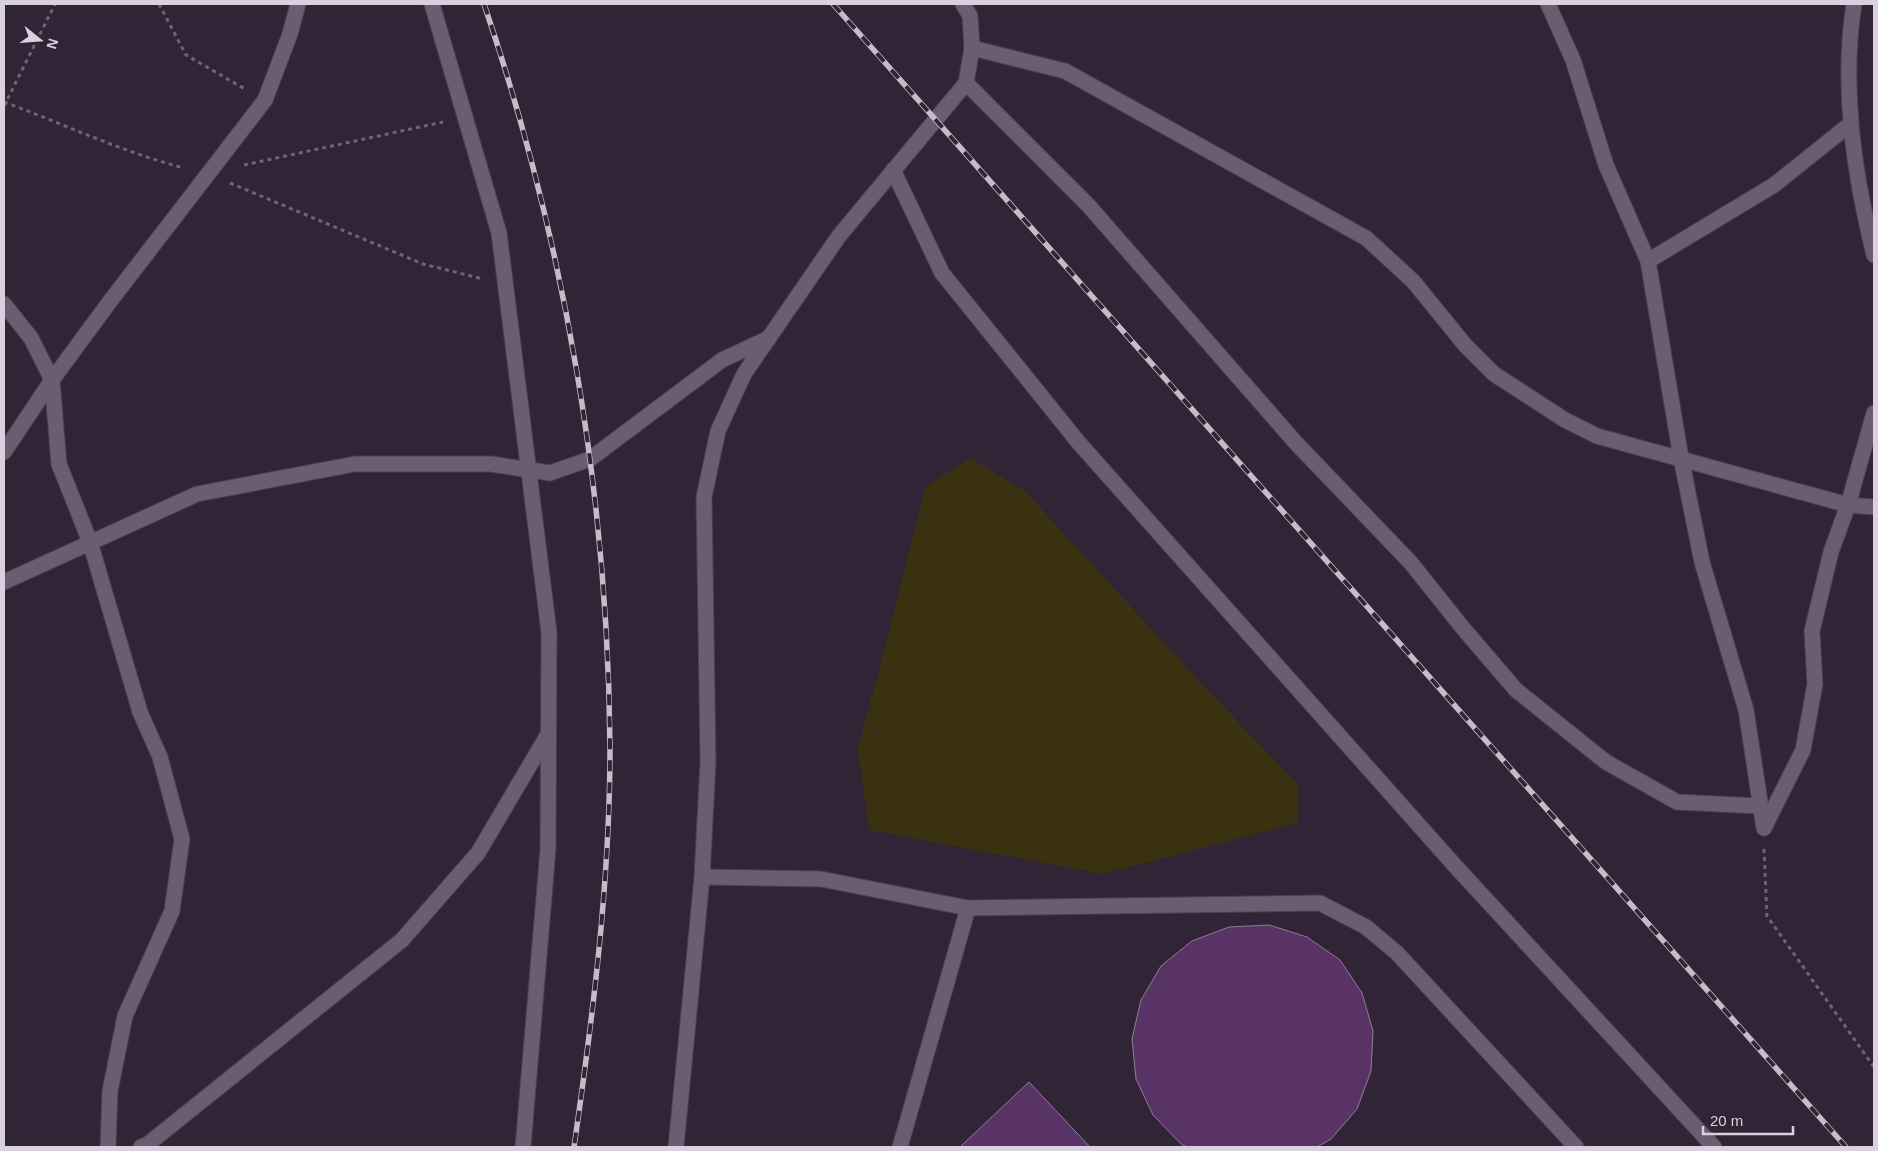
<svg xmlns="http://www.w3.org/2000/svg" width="1878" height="1151" font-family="Arial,sans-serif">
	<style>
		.sand { fill: #393110 }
		.building { fill: #593365; stroke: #8e7d94 }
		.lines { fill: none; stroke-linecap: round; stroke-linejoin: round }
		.minor-casing { stroke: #4c3f50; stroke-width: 17 }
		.path { stroke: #6f6374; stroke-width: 3; stroke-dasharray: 4 4; stroke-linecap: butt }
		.minor { stroke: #6c5c72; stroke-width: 15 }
		.rail-casing { stroke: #c5bcc9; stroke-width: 5.5 }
		.rail { stroke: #322437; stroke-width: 4; stroke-dasharray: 11; stroke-linecap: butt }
	</style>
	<rect width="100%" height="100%" fill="#322437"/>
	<path class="sand" d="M971,458L1025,491L1212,695L1297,783L1298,823L1103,874L869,830L858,750L926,486Z"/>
	<g class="building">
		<path d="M1269,925L1307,937L1340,960L1362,993L1373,1031L1371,1071L1357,1109L1331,1139L1317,1147H1187L1181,1144L1153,1115L1136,1079L1132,1039L1141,1000L1161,966L1192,941L1229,927Z"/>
		<path d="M1029,1082L1090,1147H960Z"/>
	</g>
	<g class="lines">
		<g class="minor-casing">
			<g id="minor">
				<path d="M432,4L499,233L549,632L548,849L523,1147"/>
				<path d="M1548,4L1573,60L1606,165L1648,261L1681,458L1702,562L1746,710L1764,828"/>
				<path d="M1854,4C1841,88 1854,173 1874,255"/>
				<path d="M972,48L1065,71L1366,238L1413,281L1465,345L1494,374L1565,420L1597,436L1848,505L1874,507"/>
				<path d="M966,83L1088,205L1296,443L1411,563L1462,627L1516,690L1606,762L1677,802L1760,806"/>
				<path d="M893,170L942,273L1079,443L1457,868L1714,1147"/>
				<path d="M1648,261L1774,185L1849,125"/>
				<path d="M4,304L31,338L52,380L59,464L90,542L140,712L160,757L182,839L172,911L125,1016L110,1091L108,1147"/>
				<path d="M4,452L52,380L111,300L265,100L290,34L298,4"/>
				<path d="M4,582L197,494L355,464H491L550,473L590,459L722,360L769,338"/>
				<path d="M1764,828L1803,750L1815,684L1812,631L1831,552L1848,505L1874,413"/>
				<path d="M702,877L821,879L968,908L1320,903L1366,927L1397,953L1576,1147"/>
				<path d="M141,1147L148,1144L402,940L478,853L547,736"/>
				<path d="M676,1147L702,877L708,762L704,497L718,431L744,374L839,236L966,83L972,48L970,16L963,4"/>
				<path d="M900,1147L968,908"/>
			</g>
		</g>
		<g class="path">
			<path d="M159,4L186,55L245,89"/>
			<path d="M4,102C64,124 122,152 184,168"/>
			<path d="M4,106L55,4"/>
			<path d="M244,165L443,122"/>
			<path d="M230,183L423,264L483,279"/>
			<path d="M1764,849L1767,916L1874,1067"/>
		</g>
		<use href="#minor" class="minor"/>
		<g class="rail-casing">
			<g id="rail">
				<path d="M484,4C565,242 608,496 610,747C610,881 593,1015 574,1147"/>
				<path d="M833,4L1846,1147"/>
			</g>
		</g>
		<use href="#rail" class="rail"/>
	</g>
	<rect width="1878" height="1151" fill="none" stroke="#dad1de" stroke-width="10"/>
	<g transform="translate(40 40) rotate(107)" stroke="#322437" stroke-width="4" paint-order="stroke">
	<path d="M0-4L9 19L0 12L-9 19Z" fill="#dad1de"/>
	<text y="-8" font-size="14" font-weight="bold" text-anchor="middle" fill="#dad1de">N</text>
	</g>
	<path d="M1703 1126v8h90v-8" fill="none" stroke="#dad1de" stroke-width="2.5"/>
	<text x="1710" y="1126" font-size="15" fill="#dad1de" stroke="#322437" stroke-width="4" paint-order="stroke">20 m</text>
</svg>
